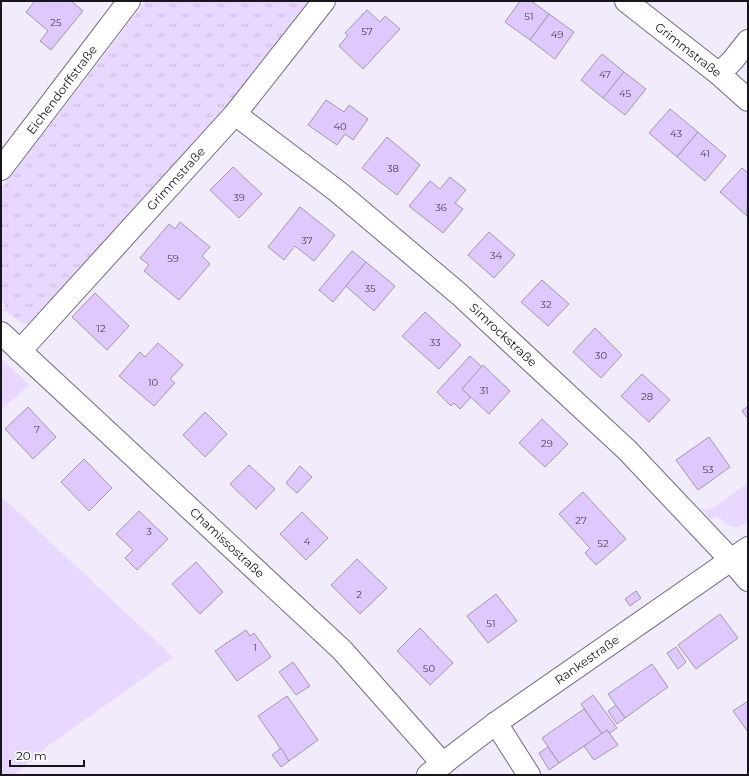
<svg xmlns="http://www.w3.org/2000/svg" width="749" height="776" font-family="Montserrat,sans-serif">
	<style>
		.grass { fill: #e8d7fe }
		.park { fill: url(#park-tufts) }
		.building { fill: #dfc8fd; stroke: #a098ac }
		.lines { fill: none; stroke-linecap: round; stroke-linejoin: round }
		.minor-casing { stroke: #736b7e; stroke-width: 24 }
		.minor { stroke: #fff; stroke-width: 22 }
		.labels { text-anchor: middle; stroke-width: 3; stroke-linejoin: round; paint-order: stroke }
		.number-label { font-size: 10px; fill: #4a4255 }
		.street-label { font-size: 12px; fill: #19151d; stroke: #fff }
	</style>
	<defs>
		<pattern id="park-tufts" width="24" height="20" patternUnits="userSpaceOnUse"><rect width="24" height="20" fill="#e8d7fe"/><path d="M3 7l-1-3M5 7V3M7 7l1-3M15 17l-1-3M17 17v-4M19 17l1-3" fill="none" stroke="#c6b8d9"/></pattern>
	</defs>
	<rect width="100%" height="100%" fill="#f2ebfc"/>
	<g class="grass">
		<path d="M1,358L29,385L1,410Z"/>
		<path d="M748,483V521C734,532 730,527 717,516L711,520L700,507L707,510L715,507Z"/>
		<path d="M1,496L173,657L49,745L14,775H1Z"/>
	</g>
	<path class="park" d="M146,1H314L230,108L34,323L24,324L3,310L5,305L1,300V189Z"/>
	<g class="building">
		<path d="M35,1H71L83,11L51,50L40,41L48,31L26,12Z"/>
		<path d="M520,1H531L549,14L530,40L505,22Z"/>
		<path d="M367,10L380,22L385,16L400,29L363,69L339,46L348,35L345,33Z"/>
		<path d="M549,14L574,32L555,59L530,40Z"/>
		<path d="M602,54L624,72L603,98L581,80Z"/>
		<path d="M624,72L646,89L625,115L603,98Z"/>
		<path d="M326,100L344,112L349,105L368,119L353,140L345,134L337,145L308,125Z"/>
		<path d="M670,109L698,132L677,157L649,133Z"/>
		<path d="M698,132L726,156L705,181L677,157Z"/>
		<path d="M387,137L420,165L397,195L362,168Z"/>
		<path d="M233,167L262,194L239,218L210,190Z"/>
		<path d="M742,168L748,173L747,216L720,192Z"/>
		<path d="M450,177L466,190L455,203L463,209L443,233L409,206L430,181L440,189Z"/>
		<path d="M300,207L335,235L314,261L295,246L284,260L268,247Z"/>
		<path d="M180,222L210,247L202,256L210,264L179,300L144,271L149,265L140,258L169,224L175,229Z"/>
		<path d="M489,232L515,255L494,278L468,255Z"/>
		<path d="M352,251L366,262L333,302L319,290Z"/>
		<path d="M366,262L395,286L374,311L346,286Z"/>
		<path d="M542,280L569,304L548,326L521,302Z"/>
		<path d="M95,293L129,326L107,350L72,317Z"/>
		<path d="M425,312L461,345L439,369L402,336Z"/>
		<path d="M595,328L622,355L601,378L573,352Z"/>
		<path d="M158,343L183,365L170,379L175,383L154,406L119,376L140,352L145,357Z"/>
		<path d="M470,356L482,367L462,389L471,397L460,409L454,403L451,406L437,392Z"/>
		<path d="M483,365L510,391L489,414L462,389Z"/>
		<path d="M642,374L670,400L649,422L621,396Z"/>
		<path d="M748,406V419L742,411Z"/>
		<path d="M28,407L56,437L33,459L5,429Z"/>
		<path d="M205,412L227,434L205,457L183,435Z"/>
		<path d="M542,419L568,444L545,467L519,443Z"/>
		<path d="M709,437L730,467L698,490L676,460Z"/>
		<path d="M84,459L112,488L89,511L61,482Z"/>
		<path d="M249,465L275,489L256,509L230,484Z"/>
		<path d="M300,466L312,477L297,493L286,483Z"/>
		<path d="M583,492L626,539L596,565L585,553L590,548L559,514Z"/>
		<path d="M139,511L168,539L137,570L125,558L133,550L116,534Z"/>
		<path d="M302,512L328,538L306,560L280,534Z"/>
		<path d="M357,559L387,588L360,614L331,585Z"/>
		<path d="M196,562L223,592L200,614L172,584Z"/>
		<path d="M636,591L641,598L630,606L625,599Z"/>
		<path d="M496,594L517,621L488,643L467,616Z"/>
		<path d="M720,614L738,638L696,669L678,645Z"/>
		<path d="M420,628L453,663L430,685L397,651Z"/>
		<path d="M246,630L250,636L254,633L271,657L237,681L215,651Z"/>
		<path d="M676,647L686,662L678,669L667,653Z"/>
		<path d="M293,662L310,686L296,695L279,672Z"/>
		<path d="M652,664L668,687L625,718L608,694Z"/>
		<path d="M593,695L617,728L610,733L607,730L602,734L581,704Z"/>
		<path d="M287,696L318,740L289,761L258,716Z"/>
		<path d="M748,701V732L733,711Z"/>
		<path d="M616,705L625,718L617,724L608,711Z"/>
		<path d="M584,709L602,734L559,763L542,738Z"/>
		<path d="M607,730L618,745L594,760L584,746Z"/>
		<path d="M548,747L559,763L549,770L539,753Z"/>
		<path d="M281,748L289,761L281,767L272,755Z"/>
	</g>
	<g class="lines">
		<g class="minor-casing">
			<g id="minor">
				<path d="M626,1L719,74L748,100"/>
				<path d="M719,74L733,60L748,41"/>
				<path d="M235,114L337,191L459,294L627,450L731,560L748,580"/>
				<path d="M1,169L129,1"/>
				<path d="M1,333L342,650L443,764"/>
				<path d="M20,351L235,114L324,1"/>
				<path d="M496,723L529,775"/>
				<path d="M428,775L496,723L748,548"/>
			</g>
		</g>
		<use href="#minor" class="minor"/>
	</g>
	<g class="labels">
		<g class="number-label">
			<text x="529" y="20">51</text>
			<text x="56" y="26">25</text>
			<text x="367" y="35">57</text>
			<text x="557" y="38">49</text>
			<text x="605" y="78">47</text>
			<text x="625" y="97">45</text>
			<text x="340" y="130">40</text>
			<text x="676" y="137">43</text>
			<text x="705" y="157">41</text>
			<text x="393" y="172">38</text>
			<text x="239" y="201">39</text>
			<text x="441" y="211">36</text>
			<text x="307" y="244">37</text>
			<text x="496" y="259">34</text>
			<text x="173" y="262">59</text>
			<text x="370" y="292">35</text>
			<text x="546" y="308">32</text>
			<text x="101" y="332">12</text>
			<text x="435" y="346">33</text>
			<text x="601" y="359">30</text>
			<text x="153" y="386">10</text>
			<text x="484" y="394">31</text>
			<text x="647" y="400">28</text>
			<text x="37" y="433">7</text>
			<text x="547" y="447">29</text>
			<text x="708" y="473">53</text>
			<text x="581" y="524">27</text>
			<text x="149" y="535">3</text>
			<text x="307" y="545">4</text>
			<text x="603" y="547">52</text>
			<text x="359" y="598">2</text>
			<text x="491" y="627">51</text>
			<text x="255" y="651">1</text>
			<text x="429" y="672">50</text>
		</g>
		<g class="street-label">
			<text transform="translate(688 50) rotate(38)" y="4">Grimmstraße</text>
			<text transform="translate(62 90) rotate(-53)" y="4">Eichendorffstraße</text>
			<text transform="translate(176 179) rotate(-48)" y="4">Grimmstraße</text>
			<text transform="translate(503 335) rotate(43)" y="4">Simrockstraße</text>
			<text transform="translate(227 543) rotate(43)" y="4">Chamissostraße</text>
			<text transform="translate(587 660) rotate(-35)" y="4">Rankestraße</text>
		</g>
	</g>
	<rect width="749" height="776" fill="none" stroke="#19151d" stroke-width="4"/>
	<path d="M10 760v6h74v-6" fill="none" stroke="#19151d" stroke-width="2"/>
	<text x="16" y="760" font-size="12" fill="#19151d" stroke="#ffffff" stroke-width="3" paint-order="stroke">20 m</text>
</svg>
